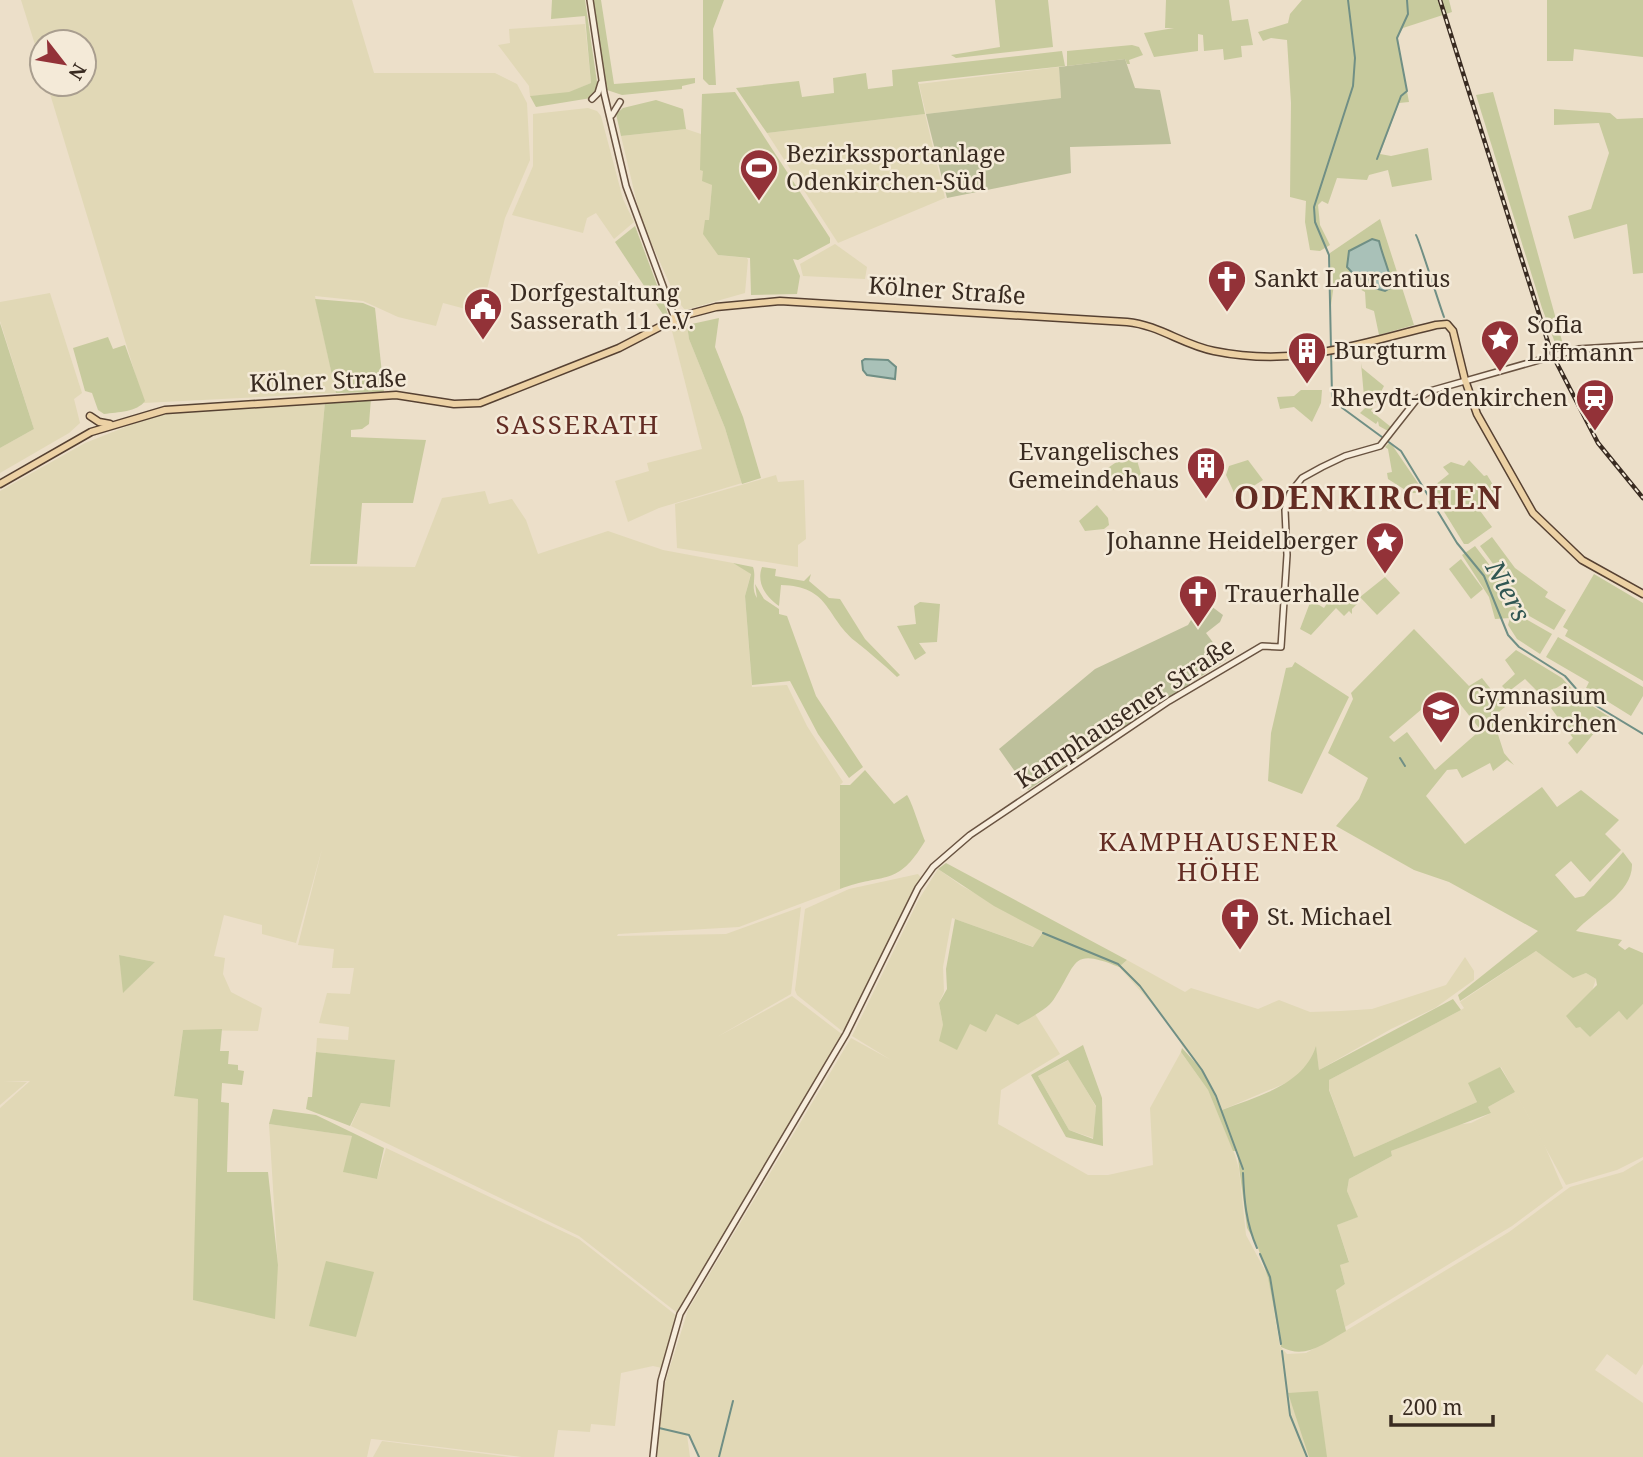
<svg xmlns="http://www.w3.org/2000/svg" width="1643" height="1457" font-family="'Noto Serif',serif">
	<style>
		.farmland { fill: #e1d8b6; fill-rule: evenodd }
		.green { fill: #c7ca9d; fill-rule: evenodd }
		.cemetery { fill: #bdc09b }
		.water { fill: #a9c1b8; stroke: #708f85; stroke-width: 2 }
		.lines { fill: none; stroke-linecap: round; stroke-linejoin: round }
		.stream { stroke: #708f85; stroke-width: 2 }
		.secondary-casing { stroke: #695341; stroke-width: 8 }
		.primary-casing { stroke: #564132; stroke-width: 9 }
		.secondary { stroke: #f7eddc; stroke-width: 5 }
		.primary { stroke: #ecd1a4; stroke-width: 6 }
		.rail-casing { stroke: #392b21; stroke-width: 4.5 }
		.rail { stroke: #f4ead8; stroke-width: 2; stroke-dasharray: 5; stroke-linecap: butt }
		.labels { text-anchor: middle; stroke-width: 5; stroke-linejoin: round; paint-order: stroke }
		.poi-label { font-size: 24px; fill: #392b21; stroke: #f4ead8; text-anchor: start }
		.street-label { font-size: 24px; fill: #392b21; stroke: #f4ead8 }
		.neighbourhood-label { font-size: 26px; letter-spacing: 2px; fill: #632c23; stroke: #f4ead8 }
		.water-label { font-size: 26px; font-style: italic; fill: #315753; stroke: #f4ead8 }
		.district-label { font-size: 32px; font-weight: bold; letter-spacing: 2px; fill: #632c23; stroke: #f4ead8 }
	</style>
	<rect width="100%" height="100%" fill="#ecdfc9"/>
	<g class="farmland">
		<path d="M21,0H352L374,73H495L517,84L527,103L530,160L505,218L481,313L443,303L436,326L398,317L363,301L315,296L336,393L144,403L47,84H84V42H42V67Z"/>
		<path d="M585,24L591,83L568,93L530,96L529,86L498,45L510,43L509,29Z"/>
		<path d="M1059,67L1061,98L926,114L919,84Z"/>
		<path d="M588,108L597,111L601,116L623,199L634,222L614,239L596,213L587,218L583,233L512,215L533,166V114Z"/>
		<path d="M925,114L945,198L838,243L767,133Z"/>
		<path d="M686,129L701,134L703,171L712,185L709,220L718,255L747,258L748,260L745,293L685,310L677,300L641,220L621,136Z"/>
		<path d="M835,244L867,267L865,279L803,276L800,264Z"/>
		<path d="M50,293L82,393L74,399L80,423L69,433L0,473V448L34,429L0,321V302Z"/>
		<path d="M687,325L689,339L725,428L742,483L659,508L628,522L615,481L649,471L647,463L702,449L672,331Z"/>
		<path d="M325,402L310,566L415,567L442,498L485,491L489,504L512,499L526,520L538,554L608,531L663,550L733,563L751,573L745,596L752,687L787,685L807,726L843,782L840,785V889L739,927L618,934L617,936L726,934L801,907L791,994L717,1037L792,996L843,1035L679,1311L676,1312L579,1236L351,1126L361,1103L390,1107L395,1060L316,1052L317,1038L348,1040L349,1027L319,1023L327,993L350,994L354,968H332L334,949L298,945L322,849L296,943L262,934V925L224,915L214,956L225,958L223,974L231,992L262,1008L258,1031L183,1030L174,1095L198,1099L194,1300L278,1268L269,1124L353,1136L344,1172L377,1179L386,1148L579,1239L677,1316L662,1368L653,1366L621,1373L615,1426L591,1424L590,1432L558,1430L554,1457H522L373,1439H371L367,1457H0V1108L30,1081L3,1082H27L0,1105V491L85,443L158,414ZM119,955L155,962L124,992Z"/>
		<path d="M776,475L778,482L804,480L806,539L798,545V567L677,548L675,504Z"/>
		<path d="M938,869L962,886L1043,931L1034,947L952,918L943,967L944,992L939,1003L943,1025L970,1024L996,1014L1018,1025L1035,1014L1060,1054L1001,1090L998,1124L1088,1175H1108L1153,1165L1150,1108L1181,1052L1208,1090L1235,1155L1239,1169L1246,1235L1268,1276L1280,1346L1287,1354L1306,1353L1347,1330L1509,1232L1570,1187L1623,1172L1643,1160V1364L1636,1375L1607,1354L1595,1370L1643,1403V1457H699L692,1438L687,1435L690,1457H655L665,1383L688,1310L851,1038L891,1060L852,1036L919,899Z"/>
		<path d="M918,874L921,878L846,1030L842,1031L797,995L795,990L805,909L849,889Z"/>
		<path d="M1536,951L1573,977L1586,973L1596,979L1580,1027L1590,1037L1619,1011L1628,1019L1643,1004V1157L1617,1170L1566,1185L1501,1067L1469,1083L1477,1102L1354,1157L1329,1089V1080L1461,1010L1464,1008L1460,1002Z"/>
		<path d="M1465,957L1474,971V980L1435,1008L1391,1029L1319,1070L1316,1048L1306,1068L1293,1080L1222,1110L1203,1070L1183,1047L1169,1023L1119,967L1127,960L1185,992L1191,988L1258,1009L1279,1000L1310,1012L1341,1011L1372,1009L1446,985Z"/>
		<path d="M1069,1060L1096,1107L1093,1138L1069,1130L1038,1076Z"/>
		<path d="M1515,1092L1544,1144L1563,1188L1512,1226L1345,1327L1336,1289L1345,1284L1340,1265L1349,1261L1337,1225L1357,1217L1347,1191L1349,1179L1392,1156L1391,1151L1455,1125L1471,1123L1491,1113L1488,1107Z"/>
		<path d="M382,1441L510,1457H373Z"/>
	</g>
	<g class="green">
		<path d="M552,0H585L598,89L591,98L536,107L530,96L569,92L591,83L585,16L551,19Z"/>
		<path d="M592,0H601L614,84L695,78V83L682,86V89L622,95L607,90Z"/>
		<path d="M703,0H724L713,29L716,85H709L703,79Z"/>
		<path d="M995,0H1048L1053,47L956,58L951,55L1000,47Z"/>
		<path d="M1166,0H1229L1232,21L1248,19L1253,45L1241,46L1242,57L1224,60L1223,49L1204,51L1203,35L1198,34V51L1154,57L1144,33L1174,28H1165Z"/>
		<path d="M1302,0H1449L1452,12L1403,28L1397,38L1409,102L1399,103L1380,154L1391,156L1428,148L1432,180L1392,187L1388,170L1369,175L1367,180L1337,178L1328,204L1322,201L1318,205L1320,225L1330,245L1320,251L1310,250L1305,222L1306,201L1290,197L1291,103L1287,40L1271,38L1263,41L1258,32L1288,23L1290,14Z"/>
		<path d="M1547,0H1643V57L1574,49L1573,61H1547Z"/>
		<path d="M1132,45L1139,47L1143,55L1129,60L1130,64H1127L1125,59L1067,66V51Z"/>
		<path d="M1062,51L1065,66L918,82L925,114L767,133L736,88L799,81L802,97L834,93L833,78L866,73L868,89L893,86L892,70Z"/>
		<path d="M735,92L830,238V243L798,260L793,259L800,276L797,294L751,295L750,258L718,255L703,234L705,220H709L712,185L702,181L703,171L700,170L702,94Z"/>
		<path d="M1493,92L1564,348L1558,351L1542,308L1476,95Z"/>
		<path d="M656,100L683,109L686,129L621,136L616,114L623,108Z"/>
		<path d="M1554,109L1610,113L1617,119L1643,118V273L1633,274L1627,224L1574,239L1568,216L1591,209L1609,153L1599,123L1554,125Z"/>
		<path d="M1380,219L1414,325L1379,335L1374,311L1366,308L1365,292L1349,283L1334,284L1331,305L1330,253Z"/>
		<path d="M635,226L669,317L666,319L615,242Z"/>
		<path d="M315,299L363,303L375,308L384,392L336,393Z"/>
		<path d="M719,318L715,347L743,417L761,478L742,484L725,428L689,339L687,325Z"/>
		<path d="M0,323L34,429L0,448Z"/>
		<path d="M108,337L113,349L125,345L145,401C137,412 118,412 104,414L98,410L92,393L85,391L73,348Z"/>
		<path d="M1361,363L1362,368L1384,386L1371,411L1391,427L1388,431L1379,426L1378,421L1376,424L1360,413L1365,408Z"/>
		<path d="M1301,390H1322L1321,403L1312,422L1294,407L1280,409L1277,397L1294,396Z"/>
		<path d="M371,398L369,424L362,429L351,430V437L426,440L413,503H362L357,564H310L325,402Z"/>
		<path d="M1390,442L1422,489L1418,493H1410L1388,479L1387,473L1392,472L1388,449L1385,447Z"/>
		<path d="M1134,450L1143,481L1112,490L1099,474Z"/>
		<path d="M1248,460L1263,480L1236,497L1226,475L1229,466Z"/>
		<path d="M1469,460L1484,476L1487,475L1498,493L1478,508L1492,527L1468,544H1464L1430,489L1449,474L1443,467L1451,462L1464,466Z"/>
		<path d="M1097,505L1108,518L1109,525L1104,529L1085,531L1079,521Z"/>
		<path d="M1492,537L1515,568L1548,592L1545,597L1566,610L1554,630L1517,609L1515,613L1552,634L1540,654L1517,639L1508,625L1510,618L1495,619L1489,597L1462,555L1475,546L1501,580L1510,572L1502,576L1480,546Z"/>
		<path d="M1461,559L1483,589L1471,599L1449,569Z"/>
		<path d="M733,563L753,567C757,578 750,587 757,598L755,584L764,599L779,609V614L787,616L816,696L863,767L849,778L818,734L790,681L752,685L745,596L751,574Z"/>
		<path d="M762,567L776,569L775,576L804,581L811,574L809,581L829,598L840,599L865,639L900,675L897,677C883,664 870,653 855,641C825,616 830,586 781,585L779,606C766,597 756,583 762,567Z"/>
		<path d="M1594,574L1643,603V681L1565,636L1568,630L1563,627Z"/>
		<path d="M1385,577L1400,593L1377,615L1360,597Z"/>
		<path d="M1350,592L1360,601L1352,609V614L1349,611L1344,616L1336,608L1311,635L1300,629L1311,600L1324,608L1333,594L1338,600Z"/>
		<path d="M920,602L940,604L937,642L919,643L926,653L915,660L897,626L916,624L914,606Z"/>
		<path d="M1414,629L1469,686L1482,678L1505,707L1479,728L1460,704H1447L1436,697L1389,737L1394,742L1407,732L1435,770L1493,719L1504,753L1514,765L1507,760L1493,771L1490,763L1462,778L1457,769L1447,770L1426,796L1465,844L1542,787L1557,807L1581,790L1619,820L1605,834L1621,850L1590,882L1571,861L1555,875L1575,898L1584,896L1623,852L1632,864C1633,893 1594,911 1576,931L1622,940L1618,945L1625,950L1629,947L1643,953V1004L1627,1020L1619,1011L1590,1037L1580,1027L1576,1028L1566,1016L1597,985L1596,979L1586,973L1573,978L1536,951L1460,1001L1458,995L1538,931L1449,882L1414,870L1336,826L1359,799L1368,778L1328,753L1353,699L1351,693Z"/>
		<path d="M1558,637L1643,687V696L1631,716L1586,688L1589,682L1546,657Z"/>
		<path d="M1516,650L1562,678L1580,698L1614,720L1606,731L1599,727L1577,754L1568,743L1573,738L1551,708L1569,690L1564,683L1543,697L1525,679L1508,692L1502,686L1515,674L1505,660Z"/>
		<path d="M1295,662L1349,697L1302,794L1268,781L1271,733L1286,668L1292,667Z"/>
		<path d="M865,770L894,804L907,795C912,802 920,829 925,841C897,888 885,872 840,889V785H850Z"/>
		<path d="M946,863L1127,960L1119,967C1070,947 1078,963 1054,999C1047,1010 1029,1018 1018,1025L996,1014L986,1032L970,1024L957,1050L939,1041L943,1025L939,1003L947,989L946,969L955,919L1033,947L1043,932L994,906L938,869Z"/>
		<path d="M119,955L155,962L123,993Z"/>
		<path d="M1453,999L1461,1010L1329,1080V1090L1354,1157L1477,1102L1468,1083L1500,1067L1515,1092L1488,1107L1491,1113L1391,1151L1392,1156L1349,1179L1347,1191L1358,1217L1337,1225L1349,1262L1340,1265L1345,1284L1336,1290L1346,1331C1324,1343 1306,1360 1281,1347L1268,1278L1257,1245L1247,1228L1237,1151H1233L1208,1090L1181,1052L1182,1048L1202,1070L1222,1110C1259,1095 1303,1086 1316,1046L1319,1070Z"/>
		<path d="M222,1029L220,1051H229L228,1064L238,1065V1070L244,1071L242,1085L222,1083L221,1102L229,1103L227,1172H268L278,1265L275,1319L193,1300L198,1099L174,1096L183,1030Z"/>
		<path d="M1083,1045L1102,1098L1103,1146L1066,1137L1031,1075ZM1068,1060L1096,1106L1093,1139L1069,1130L1038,1076Z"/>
		<path d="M316,1052L395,1060L390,1107L361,1103L350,1126L306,1109L308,1097H312Z"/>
		<path d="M273,1109L316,1115L384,1148L377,1179L343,1172L352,1136L269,1124Z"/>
		<path d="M326,1261L374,1272L356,1337L309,1326Z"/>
		<path d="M1318,1391L1327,1457H1309L1288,1393Z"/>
	</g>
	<g class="cemetery">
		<path d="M1125,59L1135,88L1160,90L1171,144L1070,147L1071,173L947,198L926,114L1061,98L1059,67Z"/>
		<path d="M1203,600L1223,615L1220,622L1206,633L1226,660L1028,790L999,749L1095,669L1188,625Z"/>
	</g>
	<g class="water">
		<path d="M1372,239L1379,241C1383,258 1390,271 1392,287L1385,291L1374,288L1370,280L1357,278L1347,267L1349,251Z"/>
		<path d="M865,359L888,360L896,367L895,379L867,375L863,370L862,361Z"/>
	</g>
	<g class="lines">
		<g class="stream">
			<path d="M1348,0L1355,58L1353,86L1314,207L1315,222L1329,255L1332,396L1341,407L1401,451L1457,543L1484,576L1508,635L1519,647L1565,676L1585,699L1643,734"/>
			<path d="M1377,159L1401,96L1407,91L1397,38L1408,14L1407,0"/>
			<path d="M1416,235C1419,239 1439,304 1444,317"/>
			<path d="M1400,758L1405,766"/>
			<path d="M1043,933L1118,964L1140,986L1202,1070L1216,1096L1243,1169"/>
			<path d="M1243,1173C1244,1200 1246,1223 1257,1248"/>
			<path d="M1260,1254L1270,1277L1281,1344"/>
			<path d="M1282,1351L1290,1415L1307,1457"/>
			<path d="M659,1428L689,1435L699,1457"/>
			<path d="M719,1457L733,1401"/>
		</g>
		<g class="secondary-casing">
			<g id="secondary">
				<path d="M590,0L604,93L626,186L674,316"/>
				<path d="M592,99L598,93L601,83"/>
				<path d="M612,115L620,102"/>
				<path d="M653,1457L661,1381L680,1314L846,1034L918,888L933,867L970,835L1169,701L1262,646L1281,647L1287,555L1285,510L1290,493L1302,478L1322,467L1345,456L1380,446L1417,399L1430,391L1578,349L1643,345"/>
			</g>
		</g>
		<g class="primary-casing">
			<g id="primary">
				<circle cx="678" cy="320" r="5"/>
				<path d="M682,316L716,307L780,301L1127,322C1159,325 1183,345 1214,351C1297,368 1357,344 1436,325L1447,324L1453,331L1465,380L1477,414L1533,513L1582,560L1643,594"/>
				<path d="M90,416L99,422L110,424"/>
				<path d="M0,484L91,432L165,410L396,395L454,404L480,403L619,348L673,320"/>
			</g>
		</g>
		<use href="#secondary" class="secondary"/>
		<use href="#primary" class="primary"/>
		<g class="rail-casing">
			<path id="rail" d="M1440,0L1551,352L1598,443L1643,498"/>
		</g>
		<use href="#rail" class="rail"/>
	</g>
	<defs>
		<g id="stadium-pin" transform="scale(2.0125)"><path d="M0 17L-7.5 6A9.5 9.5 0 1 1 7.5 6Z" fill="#933238" stroke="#f4ead8"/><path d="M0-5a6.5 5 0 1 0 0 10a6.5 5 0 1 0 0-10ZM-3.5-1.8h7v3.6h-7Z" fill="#fff"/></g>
		<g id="church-pin" transform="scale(2.0125)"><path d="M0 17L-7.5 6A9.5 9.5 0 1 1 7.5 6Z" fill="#933238" stroke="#f4ead8"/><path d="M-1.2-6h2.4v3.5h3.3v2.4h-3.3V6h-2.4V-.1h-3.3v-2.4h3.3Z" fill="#fff"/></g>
		<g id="civic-pin" transform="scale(2.0125)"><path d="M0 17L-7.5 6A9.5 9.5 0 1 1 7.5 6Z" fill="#933238" stroke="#f4ead8"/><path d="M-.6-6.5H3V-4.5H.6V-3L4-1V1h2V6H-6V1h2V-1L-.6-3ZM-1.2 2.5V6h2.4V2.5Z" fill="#fff"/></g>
		<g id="sight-pin" transform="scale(2.0125)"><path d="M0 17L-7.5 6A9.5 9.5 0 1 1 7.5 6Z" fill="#933238" stroke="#f4ead8"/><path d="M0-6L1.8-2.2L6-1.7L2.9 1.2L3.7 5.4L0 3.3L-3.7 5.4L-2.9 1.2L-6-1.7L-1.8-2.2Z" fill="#fff"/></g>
		<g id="building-pin" transform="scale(2.0125)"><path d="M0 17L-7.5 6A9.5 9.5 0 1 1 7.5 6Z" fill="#933238" stroke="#f4ead8"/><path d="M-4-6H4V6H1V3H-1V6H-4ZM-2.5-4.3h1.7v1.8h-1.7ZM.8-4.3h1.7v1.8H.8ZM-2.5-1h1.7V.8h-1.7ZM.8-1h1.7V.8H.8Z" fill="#fff"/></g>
		<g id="station-pin" transform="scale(2.0125)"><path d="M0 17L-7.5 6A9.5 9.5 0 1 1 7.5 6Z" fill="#933238" stroke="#f4ead8"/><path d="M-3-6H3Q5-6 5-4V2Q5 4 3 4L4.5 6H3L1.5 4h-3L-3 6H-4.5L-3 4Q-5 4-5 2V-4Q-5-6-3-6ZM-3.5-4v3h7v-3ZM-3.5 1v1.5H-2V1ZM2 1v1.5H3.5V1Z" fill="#fff"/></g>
		<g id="school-pin" transform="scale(2.0125)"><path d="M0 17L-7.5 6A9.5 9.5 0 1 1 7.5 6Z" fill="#933238" stroke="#f4ead8"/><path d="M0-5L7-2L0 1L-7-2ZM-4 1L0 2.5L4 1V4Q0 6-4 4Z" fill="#fff"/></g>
	</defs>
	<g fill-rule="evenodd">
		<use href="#stadium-pin" x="759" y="168"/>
		<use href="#church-pin" x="1227" y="279"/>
		<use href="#civic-pin" x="483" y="307"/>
		<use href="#sight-pin" x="1500" y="339"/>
		<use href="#building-pin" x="1307" y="351"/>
		<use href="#station-pin" x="1595" y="398"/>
		<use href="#building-pin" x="1206" y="466"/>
		<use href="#sight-pin" x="1385" y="541"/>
		<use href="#church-pin" x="1198" y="594"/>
		<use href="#school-pin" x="1441" y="710"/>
		<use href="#church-pin" x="1240" y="917"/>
	</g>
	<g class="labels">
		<g class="poi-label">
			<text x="786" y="162">Bezirkssportanlage<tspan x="786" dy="28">Odenkirchen-Süd</tspan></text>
			<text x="1254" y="287">Sankt Laurentius</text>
			<text x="510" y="301">Dorfgestaltung<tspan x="510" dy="28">Sasserath 11 e.V.</tspan></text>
			<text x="1527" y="333">Sofia<tspan x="1527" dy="28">Liffmann</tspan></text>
			<text x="1334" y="359">Burgturm</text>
			<text x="1568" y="406" text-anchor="end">Rheydt-Odenkirchen</text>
			<text x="1179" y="460" text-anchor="end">Evangelisches<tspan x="1179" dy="28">Gemeindehaus</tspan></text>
			<text x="1358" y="549" text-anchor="end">Johanne Heidelberger</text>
			<text x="1225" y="602">Trauerhalle</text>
			<text x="1468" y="704">Gymnasium<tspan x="1468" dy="28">Odenkirchen</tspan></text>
			<text x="1267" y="925">St. Michael</text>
		</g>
		<g class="street-label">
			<text transform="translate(947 291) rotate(4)" y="8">Kölner Straße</text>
			<text transform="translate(328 381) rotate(-2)" y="8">Kölner Straße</text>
			<text transform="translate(1125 713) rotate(-33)" y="8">Kamphausener Straße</text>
		</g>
		<g class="neighbourhood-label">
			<text x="578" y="434">SASSERATH</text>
			<text x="1219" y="851">KAMPHAUSENER<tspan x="1219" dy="30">HÖHE</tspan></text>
		</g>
		<g class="water-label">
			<text transform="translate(1508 591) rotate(62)" y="9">Niers</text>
		</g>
		<g class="district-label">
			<text x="1369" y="509">ODENKIRCHEN</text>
		</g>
	</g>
	<g transform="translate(63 63) rotate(121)"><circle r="33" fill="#f4ead8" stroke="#a99e8f" stroke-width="2"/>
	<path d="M0-5L12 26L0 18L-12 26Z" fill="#933238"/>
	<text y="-10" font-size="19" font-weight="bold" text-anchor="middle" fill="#392b21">N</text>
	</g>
	<path d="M1391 1415v10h102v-10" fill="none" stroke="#392b21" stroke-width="3.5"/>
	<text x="1402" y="1415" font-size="21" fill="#392b21" stroke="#f4ead8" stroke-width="5" paint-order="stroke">200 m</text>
</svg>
